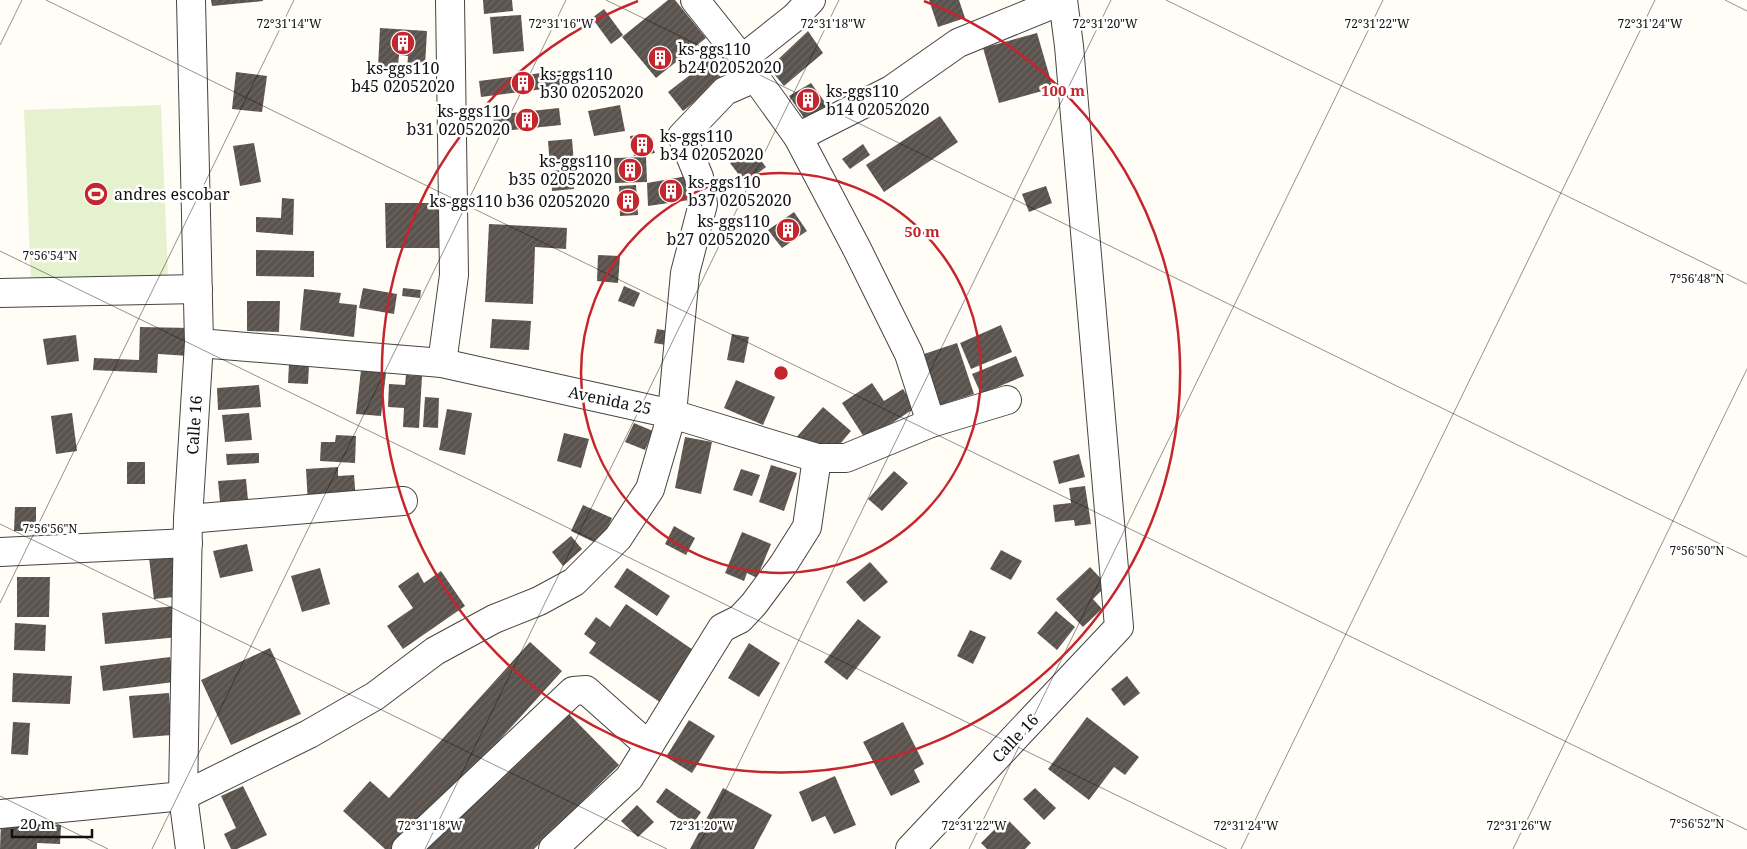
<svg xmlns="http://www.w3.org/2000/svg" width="1747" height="849" font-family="'Noto Serif',serif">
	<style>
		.pitch { fill: #e6f2cf }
		.building { fill: url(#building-hatch) }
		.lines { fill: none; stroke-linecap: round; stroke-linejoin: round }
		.street-casing { stroke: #444; stroke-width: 30 }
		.street { stroke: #fff; stroke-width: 28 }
		.ticks { fill: none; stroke: #111; stroke-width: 1; stroke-opacity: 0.45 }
		.ring { fill: none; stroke: #c4262e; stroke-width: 2.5 }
		.labels { text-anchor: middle; stroke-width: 5; stroke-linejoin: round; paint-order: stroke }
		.poi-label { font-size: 16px; fill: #111; stroke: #fff; text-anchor: start }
		.street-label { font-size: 16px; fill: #111; stroke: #fff }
		.ticks-label { font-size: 12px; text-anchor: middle; fill: #111; stroke: #fff; stroke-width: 5; stroke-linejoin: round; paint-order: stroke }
		.centre { fill: #c4262e; stroke: #fff; stroke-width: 2.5 }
		.ring-label { font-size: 15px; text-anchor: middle; font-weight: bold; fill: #c4262e; stroke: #fff; stroke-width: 5; stroke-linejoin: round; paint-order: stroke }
	</style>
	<defs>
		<pattern id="building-hatch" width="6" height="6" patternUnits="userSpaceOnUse" patternTransform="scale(1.25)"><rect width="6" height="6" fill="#5a524d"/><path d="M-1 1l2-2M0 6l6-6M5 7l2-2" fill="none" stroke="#6d6662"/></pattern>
	</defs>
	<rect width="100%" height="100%" fill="#fffdf5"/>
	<path class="pitch" d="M161,105L168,278L31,283L24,110Z"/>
	<g class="building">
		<path d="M211,0H263V1L212,6Z"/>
		<path d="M483,0H512L513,11L484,14Z"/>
		<path d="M668,0H675L706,38L656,78L622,37Z"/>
		<path d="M929,0H959L965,18L938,27Z"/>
		<path d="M604,9L623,35L611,44L592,18Z"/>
		<path d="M521,15L524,51L493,54L490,17Z"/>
		<path d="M380,28L427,31L425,66L411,65L407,70L408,56L399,55L398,65L393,64V69L378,68Z"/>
		<path d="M808,31L823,53L784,86L769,68Z"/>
		<path d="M1037,33L1053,88L999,103L983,48Z"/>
		<path d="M708,61L723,80L683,111L668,92Z"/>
		<path d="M565,70L567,86L481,97L479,81Z"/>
		<path d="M236,72L267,76L262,112L232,109Z"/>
		<path d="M811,83L827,105L806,121L789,96Z"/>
		<path d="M620,105L625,131L594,136L588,111Z"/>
		<path d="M559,108L561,125L495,132L493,115Z"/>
		<path d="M940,116L958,142L884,192L866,165Z"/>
		<path d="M647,134L655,153L634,156L630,136Z"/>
		<path d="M572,139L574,164L550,166L548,141Z"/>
		<path d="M254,143L261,182L240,186L233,146Z"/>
		<path d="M863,144L870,155L850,169L842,159Z"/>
		<path d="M750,147L766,167L745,183L730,163Z"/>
		<path d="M646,157L647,182L615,183L614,158Z"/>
		<path d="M573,169L574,189L552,191L551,171Z"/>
		<path d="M693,175L696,199L648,206L647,183Z"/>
		<path d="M636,185L638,215L620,216L619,186Z"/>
		<path d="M1046,186L1052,203L1029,212L1022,194Z"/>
		<path d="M282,198L294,199L293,235L256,232V217L281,218Z"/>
		<path d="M385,203H447L448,248H386Z"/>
		<path d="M794,212L807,231L782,248L768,230Z"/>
		<path d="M489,224L567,228L566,249L535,247L533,304L485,302Z"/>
		<path d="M256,250L314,251V277L256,276Z"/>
		<path d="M598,255L620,256L618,283L597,281Z"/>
		<path d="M624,286L640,293L634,307L618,301Z"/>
		<path d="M363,288L397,294L394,314L359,308Z"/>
		<path d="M403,288L421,290L420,298L402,296Z"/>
		<path d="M304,289L341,293L339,303L357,305L354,337L300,330Z"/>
		<path d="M247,301H280L279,332L247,331Z"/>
		<path d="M492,319L531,321L529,350L490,348Z"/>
		<path d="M1001,325L1012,352L971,369L960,343Z"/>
		<path d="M140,327L191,328L190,356L158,354L157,373L93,370L94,358L139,360Z"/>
		<path d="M657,329L675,332L672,346L654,343Z"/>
		<path d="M732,334L749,337L744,363L727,360Z"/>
		<path d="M76,335L79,361L47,365L43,339Z"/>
		<path d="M957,343L974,394L935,407L918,356Z"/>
		<path d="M1016,356L1024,376L981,394L972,374Z"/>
		<path d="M289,364L309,365L308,384L288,383Z"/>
		<path d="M361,370L386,373L381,416L356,414Z"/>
		<path d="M406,375L422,376L419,428L403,427L404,408L388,407L389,384L405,385Z"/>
		<path d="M736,380L775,397L763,425L724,408Z"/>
		<path d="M872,383L884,401L903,389L915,408L866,440L842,403Z"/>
		<path d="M259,385L261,407L218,410L217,388Z"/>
		<path d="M425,397L439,398L438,428L423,427Z"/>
		<path d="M823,407L851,431L831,455L794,440Z"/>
		<path d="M447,409L472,413L465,455L439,450Z"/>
		<path d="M72,413L77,451L56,454L51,416Z"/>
		<path d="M249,413L252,440L225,442L222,415Z"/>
		<path d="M634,423L653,431L645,450L625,442Z"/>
		<path d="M564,433L589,439L581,468L557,461Z"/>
		<path d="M336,435L356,436L355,463L320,461L321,442H335Z"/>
		<path d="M685,437L712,442L701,494L675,488Z"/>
		<path d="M259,453V463L227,465L226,454Z"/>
		<path d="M1079,454L1085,477L1059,484L1053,461Z"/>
		<rect x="127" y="462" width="18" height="22"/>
		<path d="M771,465L797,473L784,511L759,502Z"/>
		<path d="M338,467V476L354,475L356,501L308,504L306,469Z"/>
		<path d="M741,469L760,475L752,496L733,490Z"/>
		<path d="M894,471L908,483L882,511L868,499Z"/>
		<path d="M246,479L249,511L221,513L218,481Z"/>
		<path d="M1085,486L1091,524L1075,526L1074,520L1055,522L1053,505L1071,503L1069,488Z"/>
		<path d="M583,505L612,518L600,545L571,531Z"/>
		<path d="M15,507H36V531H14Z"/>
		<path d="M674,526L695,538L686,555L665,544Z"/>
		<path d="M742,532L771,544L757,578L747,573L744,581L725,573Z"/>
		<path d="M571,536L582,549L563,566L552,552Z"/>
		<path d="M247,544L253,571L220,578L213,551Z"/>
		<path d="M1001,550L1022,561L1011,580L990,569Z"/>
		<path d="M179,555L184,596L154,599L149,558Z"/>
		<path d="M870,562L888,582L864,602L846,582Z"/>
		<path d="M1090,567L1107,585L1093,599L1102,609L1083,627L1056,599Z"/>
		<path d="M320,568L330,604L302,612L291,576Z"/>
		<path d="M627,568L670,596L657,616L614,587Z"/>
		<path d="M441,571L465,606L403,649L387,626L413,608L398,586L418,572L424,583Z"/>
		<path d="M17,577H50L49,617H17Z"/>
		<path d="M626,604L699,654L664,705L589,653L596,643L584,634L596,617L610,627Z"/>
		<path d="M176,606L179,637L105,644L102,613Z"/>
		<path d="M1056,611L1075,627L1057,650L1037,633Z"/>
		<path d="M858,619L881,637L847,680L824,662Z"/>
		<path d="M15,623L46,625L45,651L14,650Z"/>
		<path d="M970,630L986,637L973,664L957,656Z"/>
		<path d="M530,642L562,671L401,849H385L343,811L370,781L389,798Z"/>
		<path d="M749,643L780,663L759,697L728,678Z"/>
		<path d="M270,648L301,714L231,745L201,680Z"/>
		<path d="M170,657L174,682L103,691L100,666Z"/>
		<path d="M13,673L72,676L70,704L12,702Z"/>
		<path d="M1127,676L1140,693L1124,706L1111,689Z"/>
		<path d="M169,693L172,735L133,738L129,696Z"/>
		<path d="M566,711L619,765L534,849H426Z"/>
		<path d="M1087,717L1139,757L1125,775L1114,767L1089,800L1048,769Z"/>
		<path d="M689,720L715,736L692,773L666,757Z"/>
		<path d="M13,722L30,723L28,755L11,754Z"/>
		<path d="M903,722L924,764L914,770L920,782L891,796L863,742Z"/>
		<path d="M835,776L856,825L834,834L825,816L812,822L799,792Z"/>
		<path d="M243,786L267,835L237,849H231L224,834L236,828L221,796Z"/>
		<path d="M666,788L701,812L691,827L656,802Z"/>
		<path d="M723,788L772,815L754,849H690Z"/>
		<path d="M1035,788L1056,808L1044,820L1023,799Z"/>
		<path d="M637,805L654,822L638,837L621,821Z"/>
		<path d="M1006,818L1031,843L1025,849H987L981,843Z"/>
		<path d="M1,821L61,825L60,844L37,843V849H0Z"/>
	</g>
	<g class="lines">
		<g class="street-casing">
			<g id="street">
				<path d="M695,0L742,59L798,137L856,247L909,354L931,423"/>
				<path d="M742,59L795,17L811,0"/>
				<path d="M798,137L891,90L958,43L1063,0"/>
				<path d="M0,293L198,289"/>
				<path d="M199,343L442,363L672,414L817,458H846L931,423L1007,400"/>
				<path d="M442,363L454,275L450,0"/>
				<path d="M188,519L403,501"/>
				<path d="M0,552L188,543"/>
				<path d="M0,814L183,796L309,734L375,696L435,651L494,619L539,601L574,582L618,538L650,489L672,414L685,273L703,204L699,177L682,136L725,91L755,78"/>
				<path d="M190,849L183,796L188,519L199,343L191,0"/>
				<path d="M406,849L573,691L586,690L649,746"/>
				<path d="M553,849L629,778L722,628L740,619L754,604L783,565L807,527L817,458"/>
				<path d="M910,849L1119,627L1069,46L1063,0"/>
			</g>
		</g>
		<use href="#street" class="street"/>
	</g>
	<path class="ticks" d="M46,0L1747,830M606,0L1747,557M1166,0L1747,284M1725,0L1747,11M0,45L22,0M0,251L1227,849M0,524L667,849M0,603L294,0M0,796L108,849M152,849L566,0M425,849L839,0M697,849L1111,0M969,849L1383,0M1241,849L1655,0M1513,849L1747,369"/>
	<g class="ring">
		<circle cx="781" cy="373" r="200"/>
		<path d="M924 1A399 399 0 1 1 638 1"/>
	</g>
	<defs>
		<g id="building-disc" transform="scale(1.25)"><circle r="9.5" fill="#c4262e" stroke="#fff"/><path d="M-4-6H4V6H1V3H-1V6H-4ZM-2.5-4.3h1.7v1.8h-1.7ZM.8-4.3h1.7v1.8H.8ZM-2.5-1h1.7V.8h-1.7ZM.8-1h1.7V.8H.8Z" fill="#fff"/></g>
		<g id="stadium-disc" transform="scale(1.25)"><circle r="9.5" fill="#c4262e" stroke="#fff"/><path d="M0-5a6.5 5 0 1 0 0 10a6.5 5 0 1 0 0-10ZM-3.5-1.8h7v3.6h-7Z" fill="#fff"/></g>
	</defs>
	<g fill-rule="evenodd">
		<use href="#building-disc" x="403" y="43"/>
		<use href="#building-disc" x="660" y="58"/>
		<use href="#building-disc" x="523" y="83"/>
		<use href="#building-disc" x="808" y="100"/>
		<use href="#building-disc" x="527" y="120"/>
		<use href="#building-disc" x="642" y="145"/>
		<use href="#building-disc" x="630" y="170"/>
		<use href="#building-disc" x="671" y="191"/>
		<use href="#stadium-disc" x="96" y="194"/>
		<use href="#building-disc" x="628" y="201"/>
		<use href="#building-disc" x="788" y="230"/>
	</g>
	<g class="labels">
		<g class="poi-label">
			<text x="678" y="55">ks-ggs110<tspan x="678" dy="18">b24 02052020</tspan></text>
			<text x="403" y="74" text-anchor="middle">ks-ggs110<tspan x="403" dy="18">b45 02052020</tspan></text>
			<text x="540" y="80">ks-ggs110<tspan x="540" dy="18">b30 02052020</tspan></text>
			<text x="826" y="97">ks-ggs110<tspan x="826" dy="18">b14 02052020</tspan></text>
			<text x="510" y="117" text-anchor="end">ks-ggs110<tspan x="510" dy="18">b31 02052020</tspan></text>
			<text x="660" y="142">ks-ggs110<tspan x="660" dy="18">b34 02052020</tspan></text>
			<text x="612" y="167" text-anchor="end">ks-ggs110<tspan x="612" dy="18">b35 02052020</tspan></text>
			<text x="688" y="188">ks-ggs110<tspan x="688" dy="18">b37 02052020</tspan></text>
			<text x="114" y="200">andres escobar</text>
			<text x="610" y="207" text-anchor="end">ks-ggs110 b36 02052020</text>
			<text x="770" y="227" text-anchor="end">ks-ggs110<tspan x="770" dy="18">b27 02052020</tspan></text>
		</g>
		<g class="street-label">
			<text transform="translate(610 400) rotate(12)" y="6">Avenida 25</text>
			<text transform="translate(194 425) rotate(-86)" y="6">Calle 16</text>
			<text transform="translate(1015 738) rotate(-47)" y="6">Calle 16</text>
		</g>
	</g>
	<g class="ticks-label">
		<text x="289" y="28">72°31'14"W</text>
		<text x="561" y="28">72°31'16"W</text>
		<text x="833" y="28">72°31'18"W</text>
		<text x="1105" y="28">72°31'20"W</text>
		<text x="1377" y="28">72°31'22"W</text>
		<text x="1650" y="28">72°31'24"W</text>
		<text x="50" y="260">7°56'54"N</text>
		<text x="1697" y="283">7°56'48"N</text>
		<text x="50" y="533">7°56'56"N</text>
		<text x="1697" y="555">7°56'50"N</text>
		<text x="1697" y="828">7°56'52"N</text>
		<text x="430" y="830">72°31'18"W</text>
		<text x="702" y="830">72°31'20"W</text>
		<text x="974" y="830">72°31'22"W</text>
		<text x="1246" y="830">72°31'24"W</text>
		<text x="1519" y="830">72°31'26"W</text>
	</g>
	<circle cx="781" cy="373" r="8" class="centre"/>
	<g class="ring-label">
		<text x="1063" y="96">100 m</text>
		<text x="922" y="237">50 m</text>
	</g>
	<path d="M12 829v8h80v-8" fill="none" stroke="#111111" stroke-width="2.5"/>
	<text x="20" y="829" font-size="15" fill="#111111" stroke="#ffffff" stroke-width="4" paint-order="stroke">20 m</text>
</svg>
